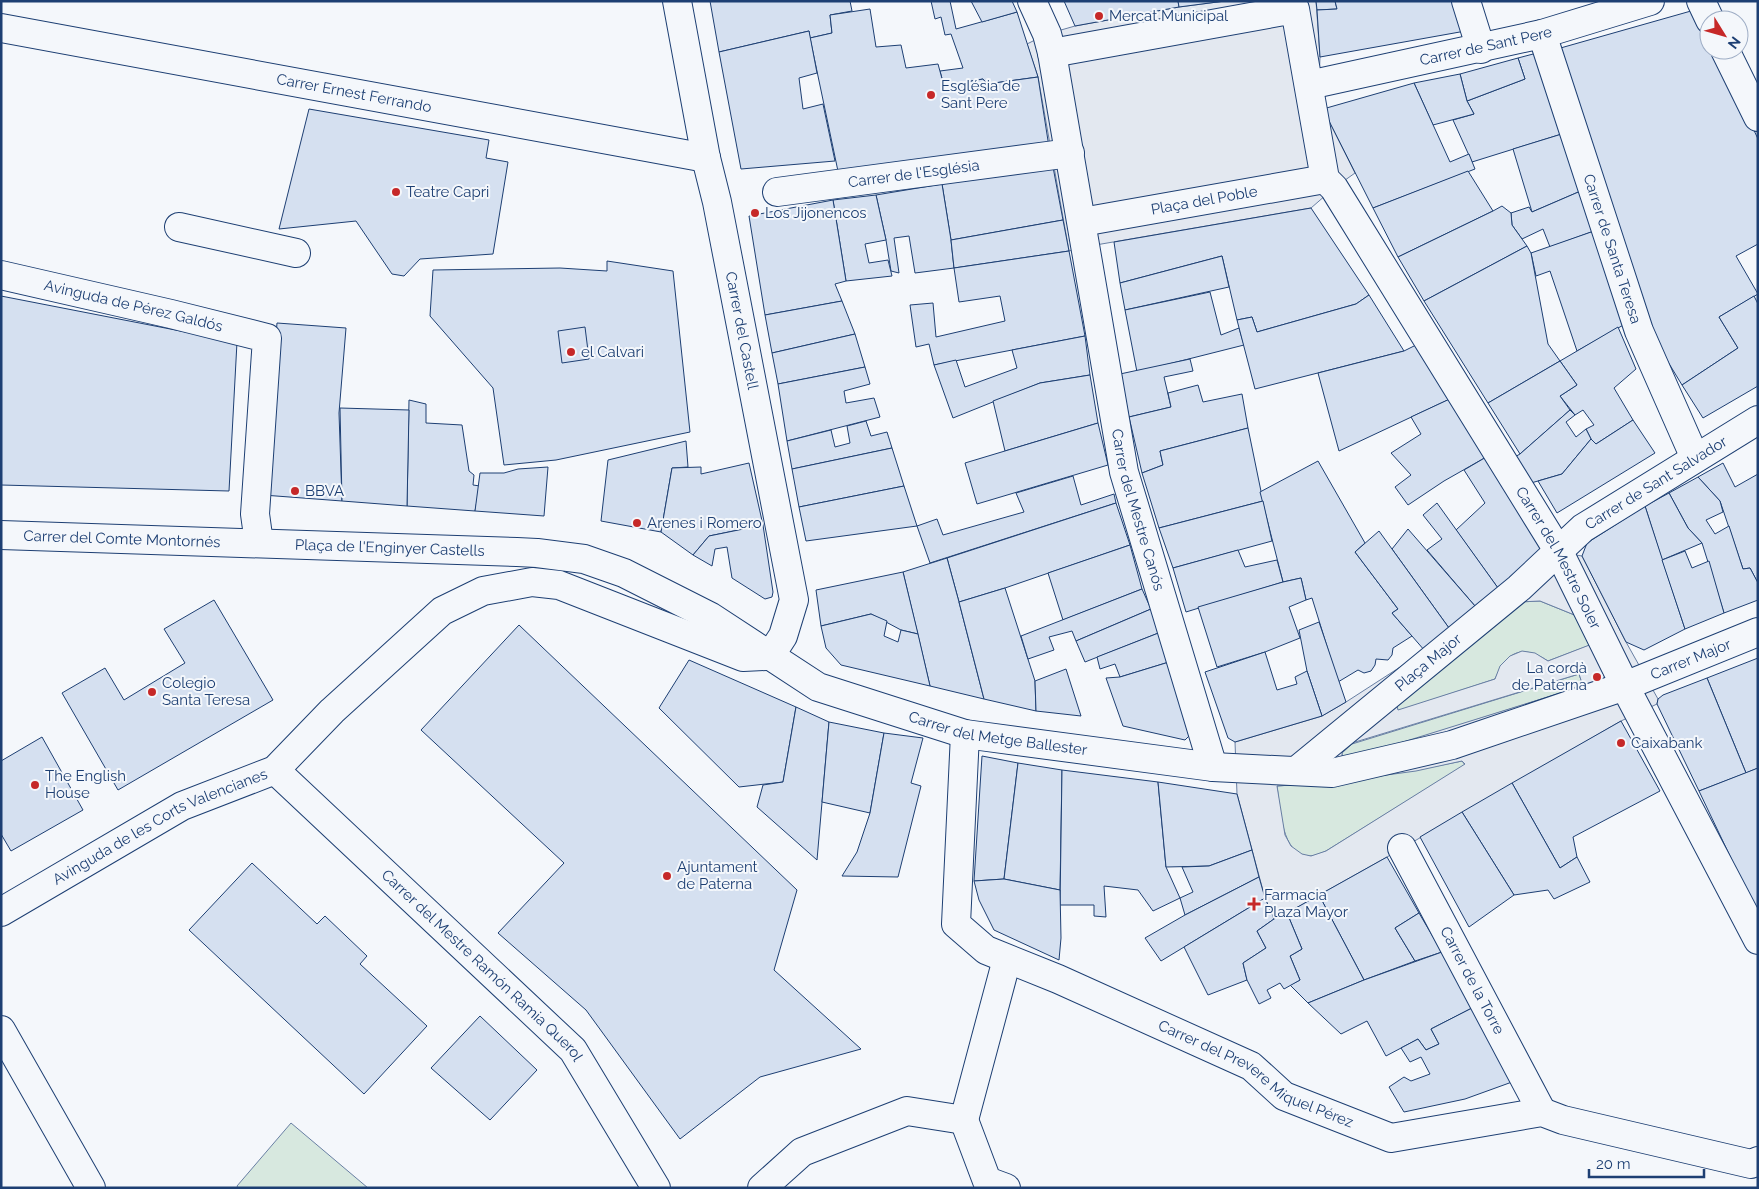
<svg xmlns="http://www.w3.org/2000/svg" width="1759" height="1189" font-family="Raleway,sans-serif">
	<style>
		.green { fill: #d7e8df; stroke: #687fa3 }
		.parking { fill: #e3e8f0; stroke: #687fa3; fill-rule: evenodd }
		.building { fill: #d5e0f0; stroke: #1d3f73 }
		.lines { fill: none; stroke-linecap: round; stroke-linejoin: round }
		.minor-casing { stroke: #1d3f73; stroke-width: 30 }
		.minor { stroke: #f4f7fb; stroke-width: 28 }
		.poi-dot { fill: #c62828; stroke: #f4f7fb; stroke-width: 2 }
		.labels { text-anchor: middle; stroke-width: 4; stroke-linejoin: round; paint-order: stroke }
		.poi-label { font-size: 15px; fill: #1d3f73; stroke: #f4f7fb; text-anchor: start }
		.street-label { font-size: 15px; fill: #1d3f73; stroke: #f4f7fb }
	</style>
	<rect width="100%" height="100%" fill="#f4f7fb"/>
	<g class="green">
		<path d="M1540,601L1577,616L1593,644L1548,661C1522,644 1507,651 1495,679L1398,711L1395,698L1519,602Z"/>
		<path d="M1579,674L1583,686L1342,762V753L1352,744Z"/>
		<path d="M1462,761L1465,765L1326,851C1321,853 1315,856 1310,856C1281,857 1280,806 1277,786C1340,782 1400,774 1462,761Z"/>
		<path d="M291,1123L368,1188H238L237,1186Z"/>
	</g>
	<g class="parking">
		<path d="M1225,1H1316L1320,57L1319,83L1323,109L1355,173L1334,188L1311,208L1084,247L1069,251L1038,77L1027,44L1047,34L1075,26L1179,7Z"/>
		<path d="M1547,550L1582,556L1626,642L1658,699L1657,704L1621,721L1387,857L1287,913L1274,919L1265,898L1237,794L1235,742L1322,716L1346,702L1425,651L1475,606ZM1540,601L1577,616L1592,644L1548,661L1535,653L1522,651L1510,656L1500,666L1495,679L1398,710L1395,698L1519,602ZM1579,674L1583,686L1342,761V753L1352,743ZM1462,761L1465,764L1326,851L1311,856L1302,854L1291,846L1285,835L1277,786L1335,782L1416,771Z"/>
	</g>
	<g class="building">
		<path d="M710,1H850L852,11L830,15L832,33L810,38L809,31L719,52Z"/>
		<path d="M931,1H950L956,29L1017,12L1038,77L987,84L983,79L944,86L940,71L963,68L951,34L945,35L941,17L935,19Z"/>
		<path d="M971,1H1012L1017,12L982,22Z"/>
		<path d="M1064,1H1178L1179,7L1075,26Z"/>
		<path d="M1178,1H1225L1179,7Z"/>
		<path d="M1316,1H1335L1337,9L1317,10Z"/>
		<path d="M1335,1H1461L1471,30L1320,57L1317,10L1337,9Z"/>
		<path d="M870,9L876,47L901,45L906,68L938,64L944,86L983,79L987,84L1038,77L1049,147L839,176L810,38L832,33L830,15Z"/>
		<path d="M1698,9L1709,34V50H1717L1758,139V244L1736,256L1758,294L1719,317L1738,348L1682,385L1645,324L1557,49Z"/>
		<path d="M809,31L817,73L799,78L803,109L823,104L835,161L741,169L719,52Z"/>
		<path d="M1537,53L1565,133L1472,162L1453,120L1474,114L1467,101L1525,79L1518,58Z"/>
		<path d="M1518,58L1525,79L1467,101L1460,74Z"/>
		<path d="M1460,74L1467,101L1474,114L1433,125L1414,83Z"/>
		<path d="M1414,83L1450,162L1469,154L1475,169L1373,208L1323,109Z"/>
		<path d="M309,109L489,140L486,158L508,162L493,254L420,259L404,276L392,274L356,221L279,229Z"/>
		<path d="M1565,133L1583,190L1532,212L1513,149Z"/>
		<path d="M1053,167L1063,220L951,240L942,184Z"/>
		<path d="M1468,171L1493,211L1398,257L1373,208Z"/>
		<path d="M942,184L951,240L954,268L915,273L909,236L894,238L899,273L891,271L886,240L876,195Z"/>
		<path d="M1583,190L1594,231L1550,247L1543,229L1522,239L1512,225L1511,213L1529,207L1532,212Z"/>
		<path d="M876,195L886,240L865,244L869,263L888,260L892,276L846,281L833,200Z"/>
		<path d="M833,200L846,281L835,284L842,301L765,315L749,216Z"/>
		<path d="M1502,206L1511,213L1512,225L1527,246L1424,301L1398,257L1493,211Z"/>
		<path d="M1311,208L1369,295L1356,304L1257,332L1252,317L1237,320L1222,256L1120,283L1114,242Z"/>
		<path d="M1063,220L1069,251L954,268L951,240Z"/>
		<path d="M1594,231L1627,323L1577,351L1550,271L1536,276L1531,253Z"/>
		<path d="M1527,246L1531,253L1548,344L1560,361L1488,403L1424,301Z"/>
		<path d="M1069,251L1085,336L934,365L929,344L916,347L910,305L933,303L936,337L1005,321L1000,296L959,302L954,268Z"/>
		<path d="M1222,256L1229,287L1125,310L1120,283Z"/>
		<path d="M607,261L673,271L690,432L556,460L504,465L493,388L430,316L433,270L560,268L607,271Z"/>
		<path d="M1210,292L1221,335L1239,328L1244,345L1137,372L1125,310Z"/>
		<path d="M1369,295L1404,351L1255,389L1237,320L1252,317L1257,332L1356,304Z"/>
		<path d="M1,296L237,342L229,491L1,485Z"/>
		<path d="M1754,296L1758,304V386L1703,418L1682,385L1738,348L1719,317Z"/>
		<path d="M842,301L855,334L772,353L765,315Z"/>
		<path d="M277,323L346,328L339,413L342,501L263,495Z"/>
		<path d="M585,327L589,359L562,363L558,331Z"/>
		<path d="M1618,327L1636,369L1614,388L1633,420L1596,444L1591,439L1586,429L1594,425L1583,410L1575,415L1560,396L1577,385L1560,361Z"/>
		<path d="M855,334L865,367L778,384L772,353Z"/>
		<path d="M1085,336L1090,375L1040,383L953,418L934,365L956,360L965,387L1017,368L1012,350Z"/>
		<path d="M1420,343L1454,397L1339,451L1318,373L1404,351Z"/>
		<path d="M1190,359L1193,371L1164,377L1171,407L1129,417L1120,374Z"/>
		<path d="M1560,361L1577,385L1560,396L1570,410L1520,454L1488,403Z"/>
		<path d="M865,367L870,384L844,391L846,403L874,398L880,417L787,441L778,384Z"/>
		<path d="M1090,375L1098,423L1005,451L993,401L1040,383Z"/>
		<path d="M1198,385L1203,402L1242,394L1248,428L1160,451L1163,465L1142,473L1129,417L1171,407L1168,393Z"/>
		<path d="M1454,397L1488,456L1444,481L1408,505L1395,487L1411,475L1391,453L1421,434L1411,417Z"/>
		<path d="M409,400L426,404V423L462,425L469,471L474,475L473,485L480,486L475,511L407,506Z"/>
		<path d="M340,408L409,410L407,506L342,501Z"/>
		<path d="M1570,410L1575,415L1566,422L1576,437L1586,429L1591,439L1562,474L1531,483L1513,458L1520,454Z"/>
		<path d="M1633,420L1655,453L1557,513L1538,481L1562,474L1591,439L1596,444Z"/>
		<path d="M866,421L871,436L887,432L892,448L792,469L787,441L831,430L835,447L850,443L847,426Z"/>
		<path d="M1098,423L1108,465L977,504L965,463Z"/>
		<path d="M1248,428L1263,501L1159,528L1142,473L1163,465L1160,451Z"/>
		<path d="M686,441L688,467L672,468L661,532L601,521L608,460Z"/>
		<path d="M892,448L904,486L799,507L792,469Z"/>
		<path d="M1488,456L1547,550L1498,588L1456,530L1485,503L1464,470Z"/>
		<path d="M1318,461L1365,543L1355,552L1398,609L1392,613L1412,636L1393,648L1392,655L1388,660L1376,659L1375,665L1371,671L1364,673L1358,670L1338,682L1312,598L1306,600L1301,578L1283,582L1260,492Z"/>
		<path d="M749,463L763,525L709,536L693,555L661,532L672,468L701,467V474Z"/>
		<path d="M1723,463L1735,487L1758,474V583L1750,568L1743,569L1720,501L1698,477Z"/>
		<path d="M548,467L544,516L475,511L480,473H504L518,469Z"/>
		<path d="M1073,476L1081,505L1114,494L1116,503L930,563L917,526L937,519L943,535L1024,512L1016,493Z"/>
		<path d="M1698,477L1720,501L1723,512L1706,520L1715,534L1729,526L1743,569L1750,568L1758,583V600L1724,613L1702,543L1688,528L1669,493Z"/>
		<path d="M904,486L917,526L806,541L799,507Z"/>
		<path d="M1669,493L1688,528L1702,543L1662,560L1645,506Z"/>
		<path d="M1263,501L1272,541L1173,568L1159,528Z"/>
		<path d="M1116,503L1130,545L1005,588L959,602L947,558Z"/>
		<path d="M1437,503L1498,588L1475,606L1427,550L1442,539L1423,515Z"/>
		<path d="M1645,506L1685,629L1644,650L1626,642L1582,556L1587,543Z"/>
		<path d="M763,525L773,592L772,597L765,599L732,578L727,547L715,549L712,566L693,555L709,536Z"/>
		<path d="M1408,529L1475,606L1449,628L1392,549Z"/>
		<path d="M1379,531L1449,628L1425,651L1392,613L1398,609L1355,552Z"/>
		<path d="M1130,545L1142,589L1063,620L1048,573Z"/>
		<path d="M1238,550L1245,567L1277,560L1283,582L1186,612L1173,568Z"/>
		<path d="M1685,551L1692,568L1709,561L1724,613L1685,629L1662,560Z"/>
		<path d="M947,558L959,602L984,699L930,686L903,572Z"/>
		<path d="M903,572L918,634L901,630L871,614L821,626L816,590Z"/>
		<path d="M1301,578L1306,600L1289,607L1300,638L1265,652L1217,667L1198,607L1283,582Z"/>
		<path d="M1005,588L1035,681L1036,711L984,699L959,602Z"/>
		<path d="M1142,589L1151,609L1076,641L1072,631L1049,637L1054,650L1028,659L1021,636Z"/>
		<path d="M214,600L273,700L118,790L62,693L105,668L124,700L185,663L164,629Z"/>
		<path d="M1151,609L1161,632L1085,662L1076,641Z"/>
		<path d="M871,614L887,621L884,636L898,642L901,630L918,634L930,686L841,665L826,648L821,626Z"/>
		<path d="M1319,622L1346,702L1322,716L1307,671L1299,630Z"/>
		<path d="M519,625L797,890L774,970L861,1049L760,1077L680,1139L586,1010L498,933L564,863L421,730Z"/>
		<path d="M1161,632L1169,662L1120,677L1115,664L1100,669L1097,657Z"/>
		<path d="M1265,652L1277,690L1297,684L1295,677L1307,671L1322,716L1235,742L1228,738L1205,672Z"/>
		<path d="M1758,658V768L1746,773L1707,678Z"/>
		<path d="M689,660L796,707L783,782L739,787L659,708Z"/>
		<path d="M1169,662L1189,736L1185,740L1123,726L1106,678L1120,677Z"/>
		<path d="M1066,669L1081,716L1036,711L1035,681Z"/>
		<path d="M1707,678L1746,773L1699,791L1657,704L1658,699L1663,695Z"/>
		<path d="M796,707L829,722L817,860L757,807L763,785L783,782Z"/>
		<path d="M1621,721L1660,791L1573,837L1577,857L1560,868L1512,783Z"/>
		<path d="M829,722L884,733L870,813L822,802Z"/>
		<path d="M884,733L923,738L911,783L921,786L898,877L842,876L857,852L870,813Z"/>
		<path d="M42,737L83,810L11,851L1,834V761Z"/>
		<path d="M982,756L1018,763L1004,879L974,881Z"/>
		<path d="M1018,763L1062,770L1060,890L1004,879Z"/>
		<path d="M1758,768V915L1699,791Z"/>
		<path d="M1062,770L1158,782L1166,867L1180,898L1153,911L1138,890L1104,886L1106,917L1094,916V905H1060Z"/>
		<path d="M1158,782L1237,794L1252,850L1209,866L1166,867Z"/>
		<path d="M1512,783L1560,868L1577,857L1590,882L1554,899L1548,890L1514,895L1462,812Z"/>
		<path d="M1462,812L1514,895L1469,927L1420,837Z"/>
		<path d="M1252,850L1259,877L1185,915L1180,898L1193,892L1182,867L1209,866Z"/>
		<path d="M1387,857L1419,913L1395,928L1415,961L1364,980L1319,895Z"/>
		<path d="M252,863L317,924L325,916L367,956L360,964L427,1026L364,1094L189,930Z"/>
		<path d="M1259,877L1265,898L1161,961L1145,938L1185,915Z"/>
		<path d="M1004,879L1060,890L1061,938L1059,960L994,930L979,900L974,881Z"/>
		<path d="M1319,895L1364,980L1308,1003L1290,985L1300,980L1290,956L1302,949L1287,913Z"/>
		<path d="M1265,898L1274,919L1257,931L1266,948L1243,963L1247,980L1208,995L1184,947Z"/>
		<path d="M1287,913L1302,949L1290,956L1300,980L1284,989L1280,983L1267,990L1271,998L1259,1004L1247,980L1243,963L1266,948L1257,931L1274,919Z"/>
		<path d="M1419,913L1442,952L1415,961L1395,928Z"/>
		<path d="M1442,952L1472,1008L1431,1029L1439,1044L1426,1050L1418,1039L1386,1056L1367,1021L1341,1034L1308,1003L1364,980Z"/>
		<path d="M1472,1008L1512,1082L1465,1099L1404,1112L1389,1087L1404,1077L1411,1081L1430,1074L1421,1057L1410,1062L1401,1048L1418,1039L1426,1050L1439,1044L1431,1029Z"/>
		<path d="M480,1016L537,1070L490,1120L431,1068Z"/>
	</g>
	<g class="lines">
		<g class="minor-casing">
			<g id="minor">
				<path id="s1" d="M677,1L706,158L717,202L794,600L783,636L770,656"/>
				<path id="s2" d="M1032,1L1047,34L1052,53L1124,472L1213,767"/>
				<path d="M1466,1L1481,49"/>
				<path d="M1701,1L1710,20"/>
				<path id="s3" d="M1,28L706,158"/>
				<path id="s4" d="M1542,34L1639,331L1695,458"/>
				<path d="M1725,50L1758,117"/>
				<path id="s5" d="M1052,53L1295,9L1325,179L1334,188L1559,552L1632,700L1758,940"/>
				<path id="s6" d="M1309,85L1542,34L1650,1"/>
				<path id="s7" d="M777,192L1070,153"/>
				<path id="s8" d="M1082,222L1325,179"/>
				<path d="M179,227L296,253"/>
				<path id="s9" d="M1,275L171,314L267,338L255,514L259,543"/>
				<path id="s10" d="M1,535L517,552L537,553L584,559L624,573L711,617L818,687L965,734L1213,767L1332,773L1452,745L1625,686L1758,632"/>
				<path id="s11" d="M965,734L956,924L986,950L1058,979L1251,1066L1284,1096L1391,1138L1542,1112L1563,1120L1751,1164L1758,1161"/>
				<path id="s12" d="M275,770L573,1050L656,1188"/>
				<path id="s13" d="M1296,771L1519,588L1583,528L1758,420"/>
				<path id="s14" d="M1402,848L1542,1112"/>
				<path id="s15" d="M1,912L182,806L275,770L332,711L442,611L483,591L532,582L559,585L743,657L766,656"/>
				<path d="M1,1030L91,1188"/>
				<path d="M964,1120L1007,959"/>
				<path d="M964,1120L987,1181L1006,1188"/>
				<path d="M762,1188L802,1152L907,1111L964,1120"/>
			</g>
		</g>
		<use href="#minor" class="minor"/>
	</g>
	<g class="poi-dot">
		<circle cx="1099" cy="16" r="5"/>
		<circle cx="931" cy="95" r="5"/>
		<circle cx="396" cy="192" r="5"/>
		<circle cx="755" cy="213" r="5"/>
		<circle cx="571" cy="352" r="5"/>
		<circle cx="295" cy="491" r="5"/>
		<circle cx="637" cy="523" r="5"/>
		<circle cx="1597" cy="677" r="5"/>
		<circle cx="152" cy="692" r="5"/>
		<circle cx="1621" cy="743" r="5"/>
		<circle cx="35" cy="785" r="5"/>
		<circle cx="667" cy="876" r="5"/>
		<path d="M1251.5 896.5h5v5h5v5h-5v5h-5v-5h-5v-5h5z"/>
	</g>
	<g class="labels">
		<g class="poi-label">
			<text x="1109" y="21">Mercat Municipal</text>
			<text x="941" y="91">Església de<tspan x="941" dy="17">Sant Pere</tspan></text>
			<text x="406" y="197">Teatre Capri</text>
			<text x="765" y="218">Los Jijonencos</text>
			<text x="581" y="357">el Calvari</text>
			<text x="305" y="496">BBVA</text>
			<text x="647" y="528">Arenes i Romero</text>
			<text x="1587" y="673" text-anchor="end">La cordà<tspan x="1587" dy="17">de Paterna</tspan></text>
			<text x="162" y="688">Colegio<tspan x="162" dy="17">Santa Teresa</tspan></text>
			<text x="1631" y="748">Caixabank</text>
			<text x="45" y="781">The English<tspan x="45" dy="17">House</tspan></text>
			<text x="677" y="872">Ajuntament<tspan x="677" dy="17">de Paterna</tspan></text>
			<text x="1264" y="900">Farmacia<tspan x="1264" dy="17">Plaza Mayor</tspan></text>
		</g>
		<g class="street-label">
			<text dy="5" stroke="none"><textPath href="#s6" startOffset="181">Carrer de Sant Pere</textPath></text>
			<text dy="5" stroke="none"><textPath href="#s3" startOffset="359">Carrer Ernest Ferrando</textPath></text>
			<text dy="5" stroke="none"><textPath href="#s7" startOffset="138">Carrer de l'Església</textPath></text>
			<text dy="5" stroke="none"><textPath href="#s8" startOffset="124">Plaça del Poble</textPath></text>
			<text dy="5" stroke="none"><textPath href="#s4" startOffset="226">Carrer de Santa Teresa</textPath></text>
			<text dy="5" stroke="none"><textPath href="#s9" startOffset="136">Avinguda de Pérez Galdós</textPath></text>
			<text dy="5" stroke="none"><textPath href="#s1" startOffset="336">Carrer del Castell</textPath></text>
			<text dy="5" stroke="none"><textPath href="#s13" startOffset="462">Carrer de Sant Salvador</textPath></text>
			<text dy="5" stroke="none"><textPath href="#s2" startOffset="521">Carrer del Mestre Canós</textPath></text>
			<text dy="5" stroke="none"><textPath href="#s10" startOffset="121">Carrer del Comte Montornés</textPath></text>
			<text dy="5" stroke="none"><textPath href="#s10" startOffset="389">Plaça de l'Enginyer Castells</textPath></text>
			<text dy="5" stroke="none"><textPath href="#s5" startOffset="865">Carrer del Mestre Soler</textPath></text>
			<text dy="5" stroke="none"><textPath href="#s10" startOffset="1752">Carrer Major</textPath></text>
			<text dy="5" stroke="none"><textPath href="#s13" startOffset="171">Plaça Major</textPath></text>
			<text dy="5" stroke="none"><textPath href="#s10" startOffset="1038">Carrer del Metge Ballester</textPath></text>
			<text dy="5" stroke="none"><textPath href="#s15" startOffset="181">Avinguda de les Corts Valencianes</textPath></text>
			<text dy="5" stroke="none"><textPath href="#s12" startOffset="285">Carrer del Mestre Ramón Ramia Querol</textPath></text>
			<text dy="5" stroke="none"><textPath href="#s14" startOffset="150">Carrer de la Torre</textPath></text>
			<text dy="5" stroke="none"><textPath href="#s11" startOffset="528">Carrer del Prevere Miquel Pérez</textPath></text>
		</g>
	</g>
	<rect width="1759" height="1189" fill="none" stroke="#1d3f73" stroke-width="5"/>
	<g transform="translate(1724 35) rotate(127)"><circle r="24" fill="#f4f7fb" stroke="#9eadc5"/>
	<path d="M0-4L9 19L0 12L-9 19Z" fill="#c62828"/>
	<text y="-8" font-size="14" font-weight="bold" text-anchor="middle" fill="#1d3f73">N</text>
	</g>
	<path d="M1589 1169v8h115v-8" fill="none" stroke="#1d3f73" stroke-width="2.5"/>
	<text x="1596" y="1169" font-size="15" fill="#1d3f73" stroke="#f4f7fb" stroke-width="4" paint-order="stroke">20 m</text>
</svg>
